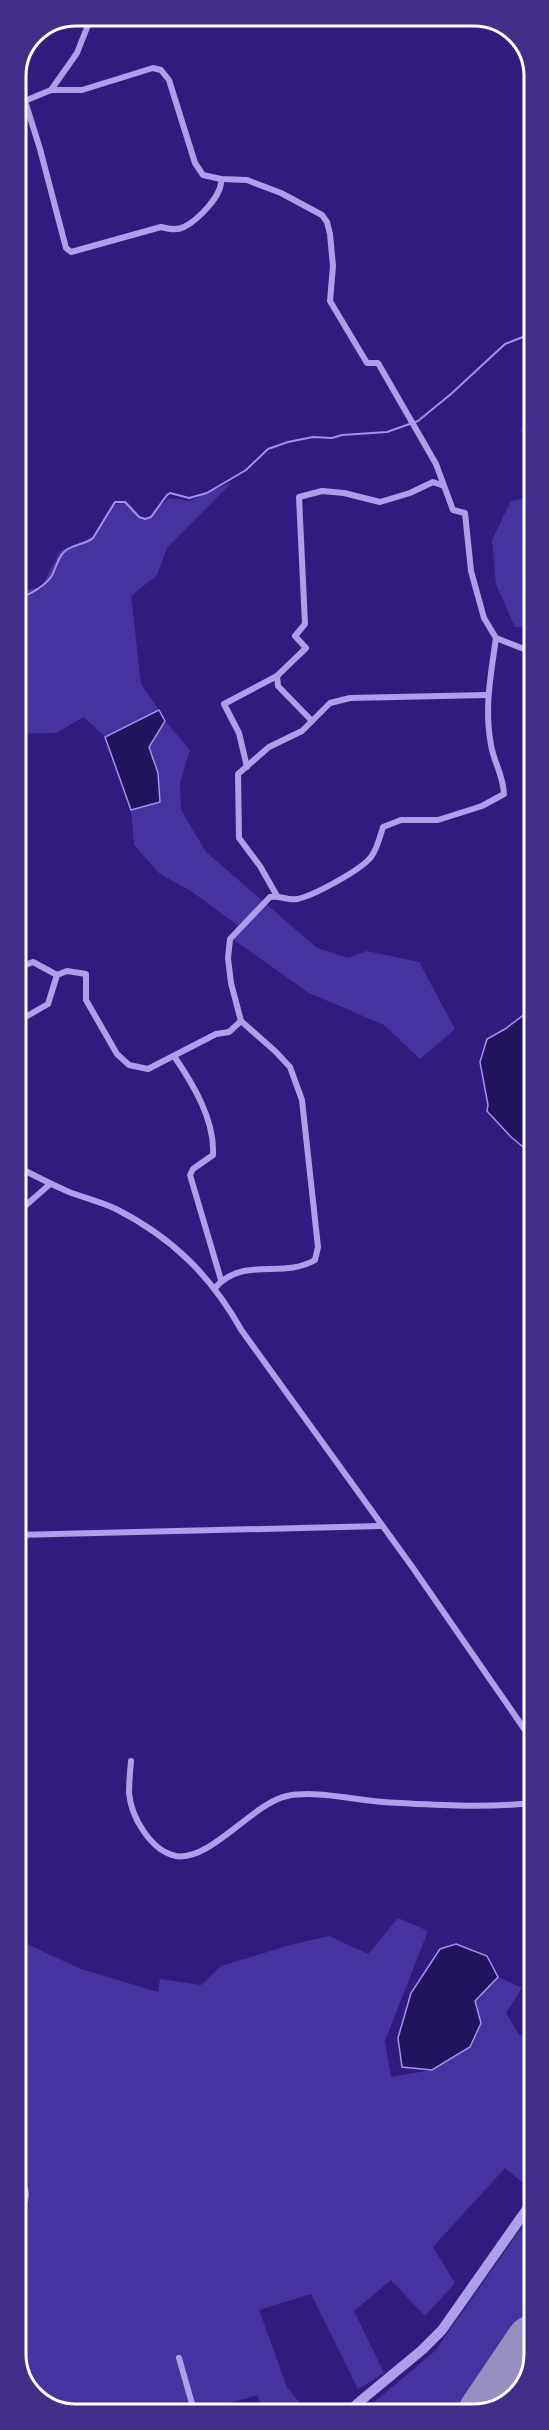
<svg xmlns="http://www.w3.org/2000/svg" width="549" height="2430" font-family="'DM Sans',sans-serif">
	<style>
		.green { fill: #47339f }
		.water { fill: #22135d; stroke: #a292eb; stroke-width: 1.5 }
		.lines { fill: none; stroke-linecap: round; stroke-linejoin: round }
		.stream { stroke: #a292eb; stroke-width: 2 }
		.runway { stroke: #988ebf; stroke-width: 57 }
		.minor { stroke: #ad9fe9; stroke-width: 6 }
		.tertiary { stroke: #ad9fe9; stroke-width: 10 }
		.rim { fill: none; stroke: #fff; stroke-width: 3 }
	</style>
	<rect width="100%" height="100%" fill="#301c7f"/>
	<g class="green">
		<path d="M533,419V446L520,430Z"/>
		<path d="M232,482L167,548L157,575L131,596L141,684L159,710L105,737L84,717L56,733L22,734L15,737V591L41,588L60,551L95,536L113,506L126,500L145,521L169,498L189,501Z"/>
		<path d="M533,497V628L515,627L496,584L492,540L511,501Z"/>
		<path d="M165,721L190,750L180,783L181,810L206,852L317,948L348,958L367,951L419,962L455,1029L420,1059L384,1025L309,993L231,938L240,927L191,891L160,874L134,845L131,810L160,802L158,773L149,747Z"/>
		<path d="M398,1918L428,1931L385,2041L391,2077L432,2070L481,2023L475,2001L498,1977L522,1988L506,2013L520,2036L534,2026V2182L529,2188L505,2168L433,2247L455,2283L425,2316L391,2280L354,2311L384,2373L358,2389L311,2294L259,2310L287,2387L308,2414H263L258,2395L191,2414L68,2415L54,2408L52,2400C30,2405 25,2382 16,2366V1939L81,1969L158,1992L160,1979L201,1985L221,1966L294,1944L329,1936L368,1954Z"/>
		<path d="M534,2210V2323L471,2414H360L435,2351Z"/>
		<path d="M529,2367L519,2394L505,2402Z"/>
	</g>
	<g class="water">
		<path d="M159,710L165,721L149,747L158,773L160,802L131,810L105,737Z"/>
		<path d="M533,1008V1155L511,1137L487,1111L488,1105L480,1062L487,1039L505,1029Z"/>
		<path d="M456,1944L487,1956L498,1977L475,2001L481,2023L470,2047L432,2070L402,2067L398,2038L411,1993L440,1949Z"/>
	</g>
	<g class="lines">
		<g class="stream">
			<path d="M15,601C27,595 43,588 51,577C56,569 57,559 64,552C72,544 85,545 93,538L115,502H125L139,517L145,519L151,517L167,495L170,493L189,498L207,493L246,470L268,449L288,442L313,437L332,438L342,435L387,432L418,421L451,394L505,344L533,333"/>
			<path d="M16,2081L19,2091L16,2099"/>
			<path d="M16,2173C26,2182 32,2192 25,2205L16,2211"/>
		</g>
		<path class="runway" d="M486,2414L534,2343"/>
		<g class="minor">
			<path d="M51,90L77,53L92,15"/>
			<path d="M25,101L40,149L66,248L71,252L161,227C168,229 176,231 184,227C198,220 223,195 221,179"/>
			<path d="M15,105L51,90H82L153,68L161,70L169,80L195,163L203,175L221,179L247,180L281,193L322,215L327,222L330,234L333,266L330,301L367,363H378L436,464L453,510L465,513L471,571L484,618L496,638L524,649H533"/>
			<path d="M312,721L278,686L277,676L306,648L295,636L305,624L299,497L322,491L344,493L380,502L410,493L433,482L444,486"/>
			<path d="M247,767L239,733L224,704L277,676"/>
			<path d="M277,896L260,866L239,838L238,774L269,747L302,731L330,703L350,698L487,695"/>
			<path d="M15,969L33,962L57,975"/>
			<path d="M15,1023L48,1004L57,975L67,971L86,974V1000L117,1054L129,1065L148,1069L216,1034L229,1032L241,1021"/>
			<path d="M174,1056C193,1084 215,1120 213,1155L193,1169L190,1175L221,1280"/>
			<path d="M16,1166C33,1175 51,1184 69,1192C85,1198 102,1202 116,1209C173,1238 211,1276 242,1331L413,1568L534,1743"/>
			<path d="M16,1214L50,1184"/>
			<path d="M215,1288C242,1256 283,1279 315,1260L318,1247L302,1100L290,1067L275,1051L241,1021L231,983L228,958L230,939L270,897C280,895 288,901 297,899C313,896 361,870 371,857C377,849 380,837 383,827L401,820H438L482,806L504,794C503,774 494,763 491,745C484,708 491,674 496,638"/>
			<path d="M16,1535L381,1526"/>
			<path d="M131,1761C130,1772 129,1783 129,1793C131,1817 151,1851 176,1856C210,1862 253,1803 287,1796C315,1790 354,1800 383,1802C432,1805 485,1808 534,1803"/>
			<path d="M179,2358L195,2414"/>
		</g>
		<path class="tertiary" d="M347,2414L358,2403L422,2350L442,2330L534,2199"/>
	</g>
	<path d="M0 0H549V2430H0ZM76 26H474A50 50 0 0 1 524 76V2354A50 50 0 0 1 474 2404H76A50 50 0 0 1 26 2354V76A50 50 0 0 1 76 26Z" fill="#412e89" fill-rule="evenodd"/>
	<path class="rim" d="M76 26H474A50 50 0 0 1 524 76V2354A50 50 0 0 1 474 2404H76A50 50 0 0 1 26 2354V76A50 50 0 0 1 76 26Z"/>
</svg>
